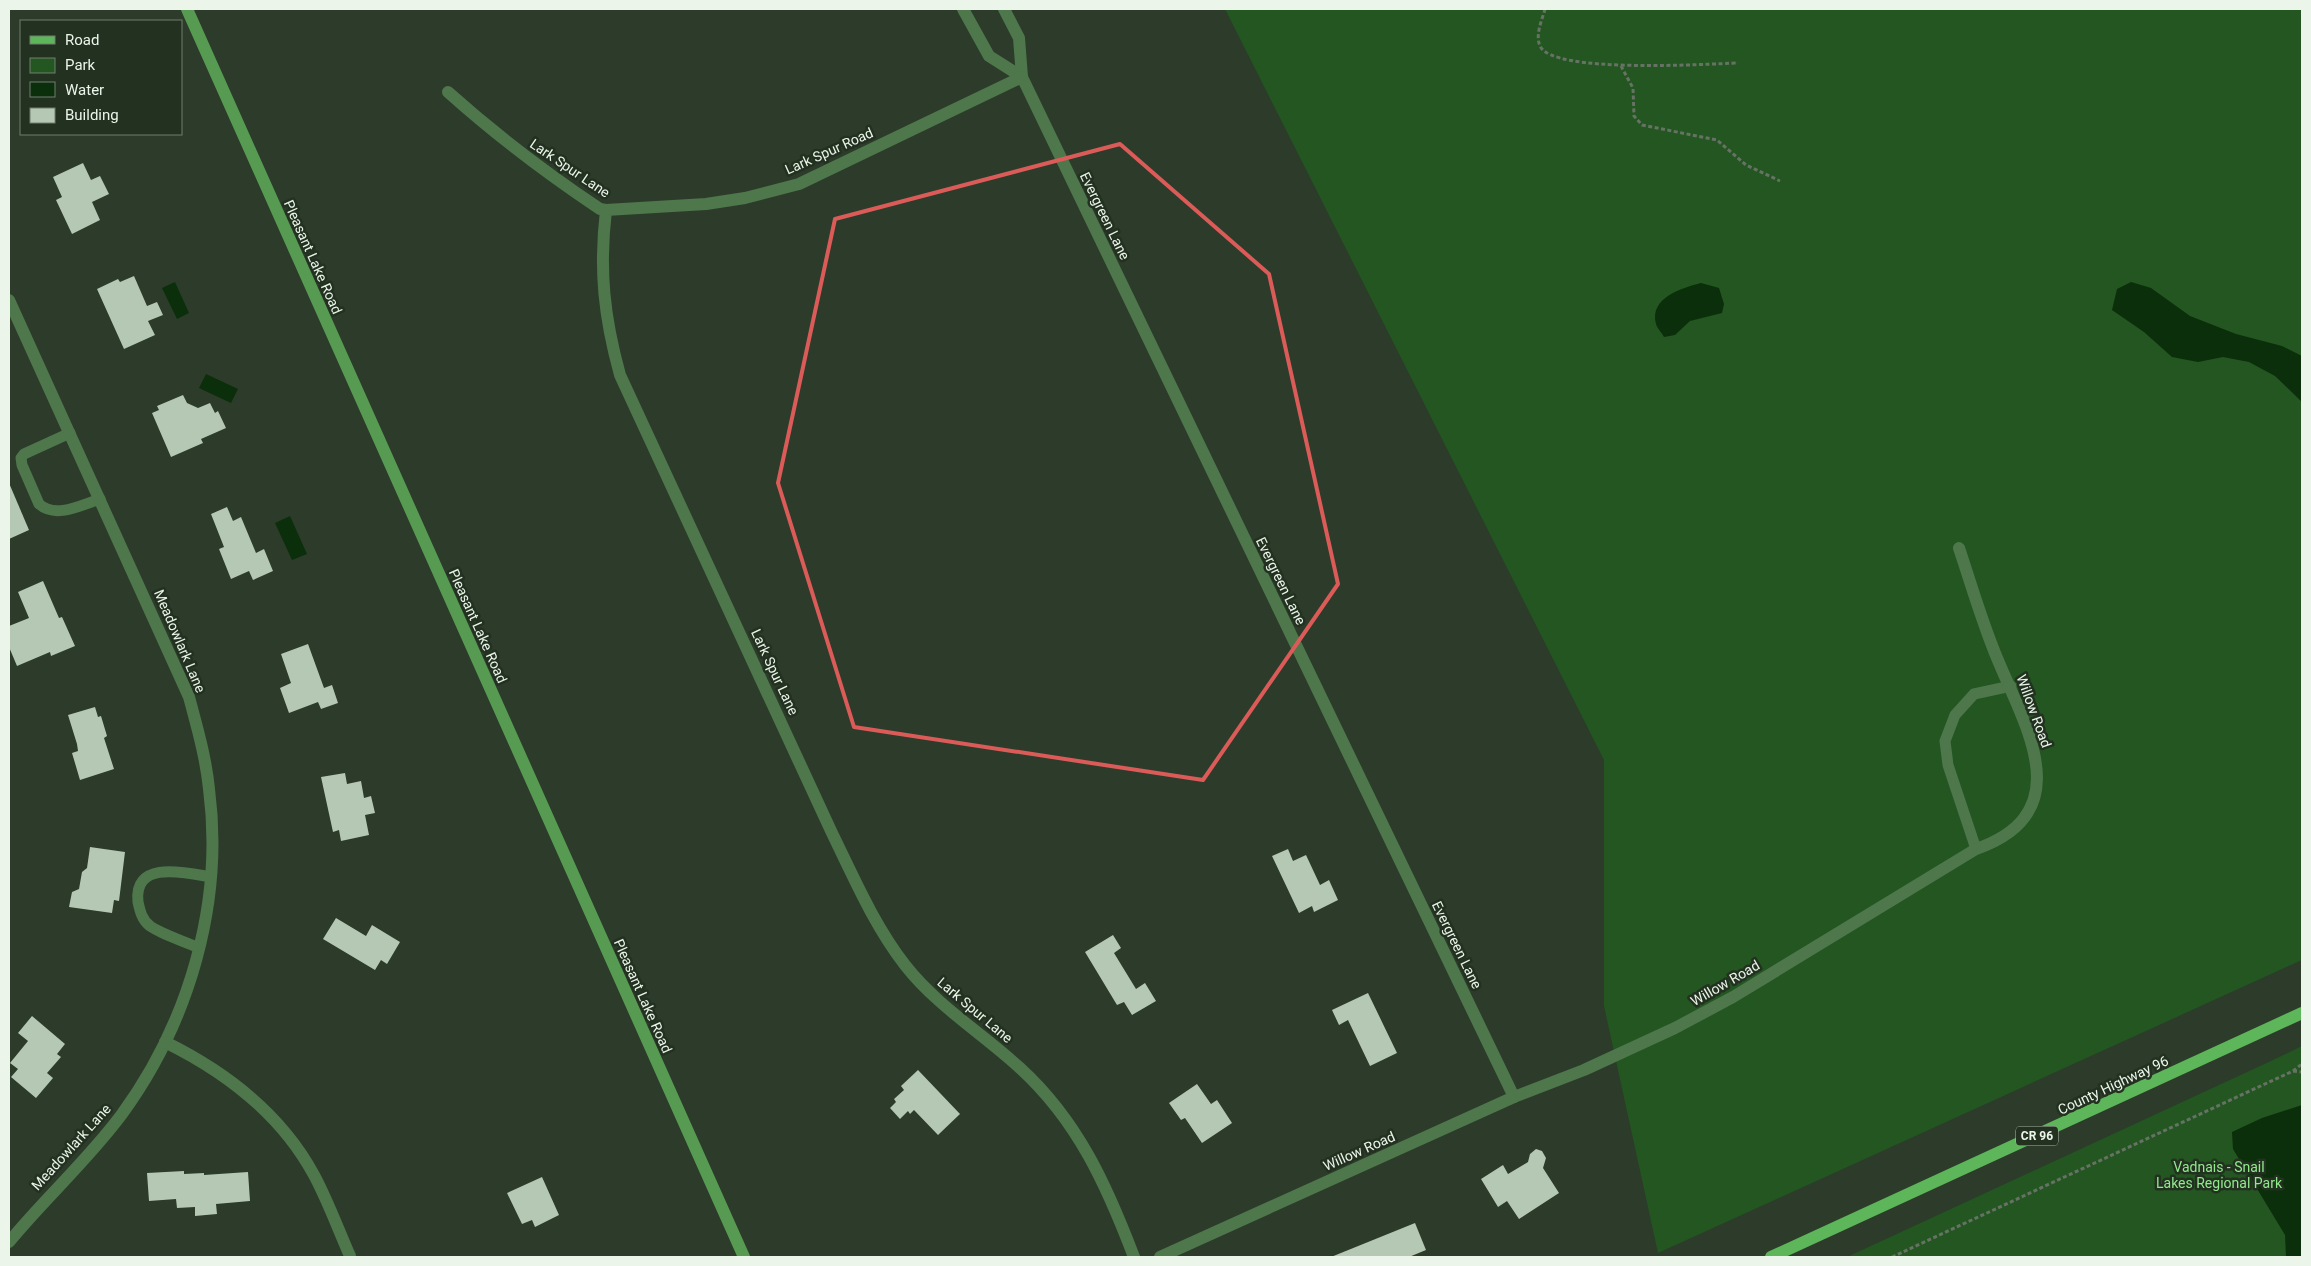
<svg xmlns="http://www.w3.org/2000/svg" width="2311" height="1266" font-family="Roboto,sans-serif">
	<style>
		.green { fill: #235621 }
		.water { fill: #0b2f0a }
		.building { fill: #b5c8b3 }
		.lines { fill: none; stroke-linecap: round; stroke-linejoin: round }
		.path { stroke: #667364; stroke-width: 3; stroke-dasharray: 4 2.5; stroke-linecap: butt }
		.lane { stroke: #4e774b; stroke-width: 11 }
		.street { stroke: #4e774b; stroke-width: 12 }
		.secondary { stroke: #579b53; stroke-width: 12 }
		.primary { stroke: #5db659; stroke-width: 12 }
		.marked { fill: none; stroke: #db5b58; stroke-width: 4; stroke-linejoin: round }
		.labels { text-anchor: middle; stroke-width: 5; stroke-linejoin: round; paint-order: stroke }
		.shield { fill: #223120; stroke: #afbaad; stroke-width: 1 }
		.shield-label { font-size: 12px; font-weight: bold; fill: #ebf5ea }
		.street-label { font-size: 14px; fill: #ebf5ea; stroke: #223120 }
		.park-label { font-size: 14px; fill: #92ea8c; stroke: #223120 }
	</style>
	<rect width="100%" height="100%" fill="#2c3b2a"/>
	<g class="green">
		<path d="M1225,9H2302V960L1658,1253L1604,1006V760Z"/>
		<path d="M2302,1046V1257H1847L2273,1060Z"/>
	</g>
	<g class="water">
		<path d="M175,282L189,313L177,319L162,288Z"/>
		<path d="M2131,282L2151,288L2190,316L2236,334L2282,346L2302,356V402L2275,376L2249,362L2223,357L2198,362L2172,357L2144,332L2112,310L2117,289Z"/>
		<path d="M1701,283L1719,288L1724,304L1722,313L1690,321L1675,335L1664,337C1662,333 1657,328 1656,324C1649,297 1683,288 1701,283Z"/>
		<path d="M206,374L238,389L231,403L199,388Z"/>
		<path d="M290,516L307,554L292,560L275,523Z"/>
		<path d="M2302,1105V1257H2286L2285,1235L2233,1149L2232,1132L2262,1118Z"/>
	</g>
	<g class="building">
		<path d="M83,163L91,180L100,176L109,194L92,202L100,220L72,234L56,200L62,197L53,177Z"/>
		<path d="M134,276L147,306L157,302L163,315L148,321L155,335L124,349L97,289L118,279L120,282Z"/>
		<path d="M183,395L187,403L198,408L210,403L215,413L218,411L226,428L201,439L203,443L171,457L152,413L159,410L157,406Z"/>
		<path d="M9,483L29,530L9,539Z"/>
		<path d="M227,507L233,521L241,517L256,553L264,549L273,571L253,580L249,571L231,579L219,549L224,547L211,514Z"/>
		<path d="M43,581L59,618L62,617L75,646L51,656L50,652L17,666L9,647V626L29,618L18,592Z"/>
		<path d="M308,644L324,688L332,685L338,703L321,709L318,702L289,713L280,688L291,683L281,654Z"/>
		<path d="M95,707L98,717L101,716L107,736L104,738L114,769L80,780L72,753L78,751L77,744L68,715Z"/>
		<path d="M345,773L347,784L361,781L364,798L371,796L375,813L365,815L369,835L341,841L339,830L333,832L321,777Z"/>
		<path d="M90,847L125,852L119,901L114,900L112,913L69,907L72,892L79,889L82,872L87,868Z"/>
		<path d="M1288,849L1293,861L1306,855L1320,885L1329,880L1338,900L1314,912L1312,906L1299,913L1272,856Z"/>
		<path d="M336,918L366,936L372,925L400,942L387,964L381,960L375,970L323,939Z"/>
		<path d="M1113,935L1121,948L1114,953L1136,989L1145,983L1156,1001L1132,1015L1124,1002L1117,1005L1085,952Z"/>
		<path d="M1368,993L1397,1053L1370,1066L1348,1020L1339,1025L1332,1010Z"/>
		<path d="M32,1016L65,1044L57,1054L61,1057L47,1073L53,1078L36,1098L11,1077L18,1069L10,1063L28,1041L18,1033Z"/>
		<path d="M918,1070L960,1114L938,1135L914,1110L910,1114L908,1111L900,1119L890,1108L896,1102L894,1099L904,1090L901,1086Z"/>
		<path d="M1197,1084L1211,1104L1217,1100L1232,1123L1202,1143L1185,1118L1181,1120L1169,1103Z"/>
		<path d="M1536,1149L1542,1151L1546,1158L1543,1168L1559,1193L1519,1219L1507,1201L1498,1207L1481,1179L1503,1165L1508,1174L1528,1162L1530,1154Z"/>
		<path d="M184,1171V1174L204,1173V1175L248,1172L250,1201L216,1204L217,1214L195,1216V1207L177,1208L176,1199L149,1201L147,1173Z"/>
		<path d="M542,1177L559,1215L535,1227L532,1220L522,1224L507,1193Z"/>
		<path d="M1415,1223L1426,1250L1409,1257H1331Z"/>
	</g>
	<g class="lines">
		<g class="path">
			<path d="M1545,9C1542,20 1535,35 1540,46C1552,74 1707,64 1738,63"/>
			<path d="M1621,66L1633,88L1634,116L1642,125L1717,140L1746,165L1780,181"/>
			<path d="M2293,1071L2302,1072"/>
			<path d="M1892,1257L2293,1071L2302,1064"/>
		</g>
		<g class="lane">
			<path d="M70,433L24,454L21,458L22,465L39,504C56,519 81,505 100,499"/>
			<path d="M1976,849L1948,765L1945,741L1955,715L1974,694L2011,686"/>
			<path d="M199,948C184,941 163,935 150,926C142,920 140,911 138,902C133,859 187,873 211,877"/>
		</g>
		<g class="street">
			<path d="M963,9L989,56L1022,77"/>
			<path d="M1004,9L1019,38L1022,77L1514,1097"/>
			<path d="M448,92C496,135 546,173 600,209L606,210"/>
			<path d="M606,210C599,270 604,317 620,375L832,833C854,878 874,925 905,965C937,1006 982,1033 1020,1068C1078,1121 1107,1186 1134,1257"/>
			<path d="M606,210L706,204L745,198L799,184L1022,77"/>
			<path d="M9,300L189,697C197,727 206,758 209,789C224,903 189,1022 122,1114C88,1160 45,1198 9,1242"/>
			<path d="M165,1042C226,1072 281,1114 314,1175C328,1201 338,1229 350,1256"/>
			<path d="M1160,1257L1514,1097L1584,1070L1675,1028L1733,997L1976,849C2085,811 2020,719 1993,648C1980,615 1970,581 1959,548"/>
		</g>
		<path class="secondary" d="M187,9L744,1257"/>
		<path class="primary" d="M1771,1257L2302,1013"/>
	</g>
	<path class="marked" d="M1120,144L1269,274L1338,584L1203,780L854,727L778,483L835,219Z"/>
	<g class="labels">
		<rect class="shield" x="2016" y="1126.5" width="42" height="19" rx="4"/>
		<g class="shield-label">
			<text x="2037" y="1140">CR 96</text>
		</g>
		<g class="street-label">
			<text transform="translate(829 151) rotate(-24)" y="5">Lark Spur Road</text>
			<text transform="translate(570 168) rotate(34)" y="5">Lark Spur Lane</text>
			<text transform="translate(1105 216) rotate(64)" y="5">Evergreen Lane</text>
			<text transform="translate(313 257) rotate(66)" y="5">Pleasant Lake Road</text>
			<text transform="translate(1281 581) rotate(64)" y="5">Evergreen Lane</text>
			<text transform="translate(478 626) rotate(66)" y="5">Pleasant Lake Road</text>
			<text transform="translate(180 641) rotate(67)" y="5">Meadowlark Lane</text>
			<text transform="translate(775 672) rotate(65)" y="5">Lark Spur Lane</text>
			<text transform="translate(2034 711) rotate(70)" y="5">Willow Road</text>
			<text transform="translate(1457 945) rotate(64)" y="5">Evergreen Lane</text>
			<text transform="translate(1725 983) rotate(-30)" y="5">Willow Road</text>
			<text transform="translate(643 996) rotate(66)" y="5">Pleasant Lake Road</text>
			<text transform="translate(975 1010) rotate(40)" y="5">Lark Spur Lane</text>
			<text transform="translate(2113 1085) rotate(-25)" y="5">County Highway 96</text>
			<text transform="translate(71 1147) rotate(-48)" y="5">Meadowlark Lane</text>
			<text transform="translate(1359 1151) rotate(-24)" y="5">Willow Road</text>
		</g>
		<g class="park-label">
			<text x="2219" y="1172">Vadnais - Snail<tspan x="2219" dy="16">Lakes Regional Park</tspan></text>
		</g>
	</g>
	<rect width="2311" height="1266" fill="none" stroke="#ebf5ea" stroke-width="20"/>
	<rect x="20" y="20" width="162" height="115" fill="#223120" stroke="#727f71"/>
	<rect x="30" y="36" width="25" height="8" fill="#5db659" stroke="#727f71"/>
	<text x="65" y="45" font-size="15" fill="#ebf5ea">Road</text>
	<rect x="30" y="58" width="25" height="15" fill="#235621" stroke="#727f71"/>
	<text x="65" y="70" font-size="15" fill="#ebf5ea">Park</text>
	<rect x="30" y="82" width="25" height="15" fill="#0b2f0a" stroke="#727f71"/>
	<text x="65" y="95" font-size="15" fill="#ebf5ea">Water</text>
	<rect x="30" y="108" width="25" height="15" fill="#b5c8b3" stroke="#727f71"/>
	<text x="65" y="120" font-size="15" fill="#ebf5ea">Building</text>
</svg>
